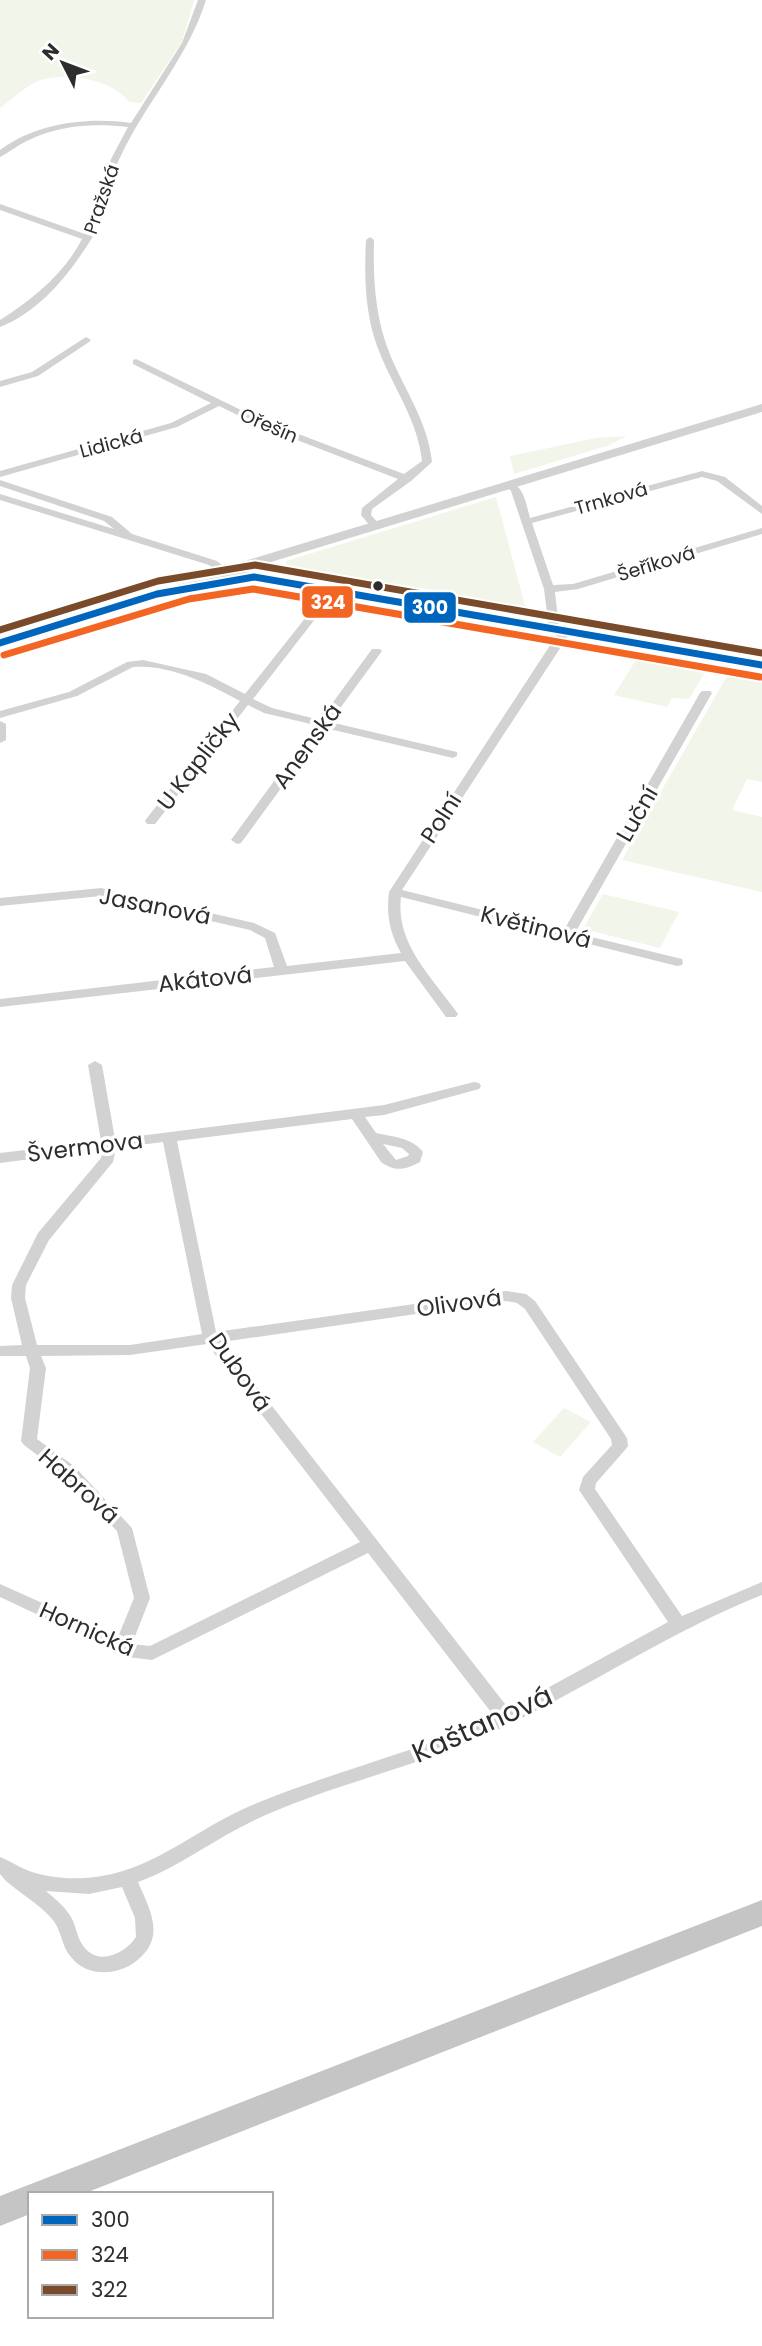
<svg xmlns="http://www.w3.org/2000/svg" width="762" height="2346" font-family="Poppins,sans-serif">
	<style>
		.green { fill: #f2f5ea }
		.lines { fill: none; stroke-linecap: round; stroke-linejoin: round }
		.minor { fill: #d2d2d2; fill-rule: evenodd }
		.tertiary { fill: #d2d2d2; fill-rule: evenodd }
		.primary { fill: #c5c5c5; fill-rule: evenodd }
		.bus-1-casing { stroke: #fff; stroke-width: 11 }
		.bus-2-casing { stroke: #fff; stroke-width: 11 }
		.bus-3-casing { stroke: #fff; stroke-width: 11 }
		.bus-1 { stroke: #0065bd; stroke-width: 7 }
		.bus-2 { stroke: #f26522; stroke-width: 7 }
		.bus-3 { stroke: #7a4b2a; stroke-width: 7 }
		.bus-dot { fill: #2d2d2d; stroke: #fff; stroke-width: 2.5 }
		.labels { text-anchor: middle; stroke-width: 7; stroke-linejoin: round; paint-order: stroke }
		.far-street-label { font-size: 19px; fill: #2d2d2d; stroke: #fff }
		.street-label { font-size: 23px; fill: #2d2d2d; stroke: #fff }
		.near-street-label { font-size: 28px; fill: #2d2d2d; stroke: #fff }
		.line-badge { stroke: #fff; stroke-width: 2.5 }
		.badge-label { font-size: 19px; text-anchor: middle; font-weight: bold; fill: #fff }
	</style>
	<rect width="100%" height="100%" fill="#fff"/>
	<g class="green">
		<path d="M0,0H194L182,42L141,103L129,102C111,79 68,72 41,80C28,84 12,99 0,108Z"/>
		<path d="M627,436L607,446L514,474L510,456L596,438Z"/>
		<path d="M496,497L528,617L288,574L286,561Z"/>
		<path d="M636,660L705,672L689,699L672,698L667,707L614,695Z"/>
		<path d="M727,676L762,683V782L747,779L732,810L762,817V892L622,860Z"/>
		<path d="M603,894L679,912L660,948L583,929Z"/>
		<path d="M564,1408L591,1422L560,1457L533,1442Z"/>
	</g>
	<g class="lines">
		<g class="minor">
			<path d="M198,0H206C190,51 155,93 131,136C113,167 102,204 92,238C70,273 41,311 0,327V320C33,299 64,274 82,239L0,210V204L85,234L111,159L128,127C95,123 59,125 29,140C19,144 10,152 0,157V150C37,123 86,117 131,123L182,43Z"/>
			<path d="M370,237L374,240C373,280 375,319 391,357C406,392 428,423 432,462L411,481L372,509L371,515L380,525L379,527H371L361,515L362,508L398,479L258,425L219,406L177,427L0,477V471L171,423L211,403L133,364V360L136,359L264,421L404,474L422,461C418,422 396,392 381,356C365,319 364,280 366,240Z"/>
			<path d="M86,337L91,340L89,342L38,376L0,387V381L32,372Z"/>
			<path d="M702,471L725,477L762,506V514L717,481L702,477L532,523L553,585L573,584L762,528V534L578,589L555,592L559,628L553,631L549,630L544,589L511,491L505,485L506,483C524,482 526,504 530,518Z"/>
			<path d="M0,480L112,517L132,534L217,561L237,578L236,580H228L209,565L0,500V494L114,529L104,521L0,486Z"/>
			<path d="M314,611L319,614L253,699L272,708L320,720L372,649H380L382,651L330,722L457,752V756L453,758L325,728L241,843L237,844L231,840L315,725L264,713L248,705L155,824H147L145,821L147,818L240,701C209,684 170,664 133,667L77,696L0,718V711L69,692L127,662L143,660L206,674L245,694L310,612Z"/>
			<path d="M566,627L572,630L402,890L564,930L700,693L702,691H710L712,693L575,933L682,959L683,962L682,965L677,966L401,897C395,944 433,978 458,1014L456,1017H446L405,961L0,1007V999L274,967L265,938L250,930L101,896L0,906V898L101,888L254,923L275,933L287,966L401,953C390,933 386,915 389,892L560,630Z"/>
			<path d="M0,721L6,724V740L0,743Z"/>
			<path d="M95,1061L102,1065L115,1139L384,1105L474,1082L479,1083L481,1086L479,1089L384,1115L365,1117L376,1133C393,1137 411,1137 423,1152L420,1162C405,1170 395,1172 381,1162L352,1119L177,1141L216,1332L506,1291L526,1294L535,1301L627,1438L628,1446L625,1450L596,1483L595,1489L682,1616L762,1582V1595C666,1633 582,1692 488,1734C414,1768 333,1784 259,1818C217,1837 181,1866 138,1882C148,1906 165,1933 142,1956C124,1975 89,1980 71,1957C61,1946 62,1930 52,1919C39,1904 21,1894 6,1881L0,1874V1857C10,1861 19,1867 29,1871C52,1879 78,1880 102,1876C157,1867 200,1827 250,1806C330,1772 416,1753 494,1716L368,1553L152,1660L128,1657L0,1597V1584L118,1637L134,1598L117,1531L62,1474L24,1445L21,1441L30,1368L26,1356H0V1346L22,1345L11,1298L12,1285L38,1233L101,1158L102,1150L0,1163V1153L101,1141L88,1065ZM163,1142L202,1334L130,1345H37L25,1298L26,1285L49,1240L113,1162L116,1148ZM383,1144L402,1148L409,1154L408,1156L396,1160ZM506,1301L517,1303L525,1309L611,1439L612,1445L583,1477L579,1490L668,1622L509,1709L222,1342ZM207,1344L360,1542L150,1646L132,1644L150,1598L132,1528L74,1466L37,1439L46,1368L41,1356L130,1355ZM122,1887L135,1918L136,1937C124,1955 96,1967 82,1944C76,1935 76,1923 69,1914C63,1905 54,1898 46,1891L89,1894Z"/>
		</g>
		<path class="tertiary" d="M762,404V412L258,566L247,573L762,661V669L254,581C167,587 84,626 0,647V639L181,584L228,575L248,560Z"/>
		<path class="primary" d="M762,1900V1926L83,2194H30V2214L0,2226V2196Z"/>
		<g class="bus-1-casing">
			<path id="bus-1" d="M0,643L157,594L254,577L762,665"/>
		</g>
		<g class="bus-2-casing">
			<path id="bus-2" d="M4,655L189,599L253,589L760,677"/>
		</g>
		<g class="bus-3-casing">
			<path id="bus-3" d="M0,630L158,581L255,565L762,653"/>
		</g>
		<use href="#bus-1" class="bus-1"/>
		<use href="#bus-2" class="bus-2"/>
		<use href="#bus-3" class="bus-3"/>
	</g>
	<circle class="bus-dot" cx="378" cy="586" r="6"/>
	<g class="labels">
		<g class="far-street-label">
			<text transform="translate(101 199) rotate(-71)" y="7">Pražská</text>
			<text transform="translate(269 425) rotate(23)" y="7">Ořešín</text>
			<text transform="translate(111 443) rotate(-15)" y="7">Lidická</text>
			<text transform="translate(611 498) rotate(-16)" y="7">Trnková</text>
			<text transform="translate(656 563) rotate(-17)" y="7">Šeříková</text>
		</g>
		<g class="street-label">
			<text transform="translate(307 746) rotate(-54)" y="8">Anenská</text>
			<text transform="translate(198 761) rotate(-52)" y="8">U Kapličky</text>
			<text transform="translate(637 814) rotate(-60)" y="8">Luční</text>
			<text transform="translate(441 818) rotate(-57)" y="8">Polní</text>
			<text transform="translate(155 906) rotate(11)" y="8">Jasanová</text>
			<text transform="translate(536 927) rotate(14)" y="8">Květinová</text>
			<text transform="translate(205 979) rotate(-6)" y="8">Akátová</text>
			<text transform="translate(85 1147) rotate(-7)" y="8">Švermova</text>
			<text transform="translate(459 1303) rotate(-8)" y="8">Olivová</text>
			<text transform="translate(240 1372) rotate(55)" y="8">Dubová</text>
			<text transform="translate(79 1486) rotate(42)" y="8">Habrová</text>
			<text transform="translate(87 1629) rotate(24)" y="8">Hornická</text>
		</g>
		<g class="near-street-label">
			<text transform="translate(482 1724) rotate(-24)" y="10">Kaštanová</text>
		</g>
	</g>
	<g class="line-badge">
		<rect x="301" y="585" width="53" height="34" rx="7" fill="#f26522"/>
		<rect x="403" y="591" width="54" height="33" rx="7" fill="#0065bd"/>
	</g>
	<g class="badge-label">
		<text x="328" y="609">324</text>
		<text x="430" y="614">300</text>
	</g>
	<rect x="28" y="2192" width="245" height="126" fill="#ffffff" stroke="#ababab" stroke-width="2"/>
	<rect x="42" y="2215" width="35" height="10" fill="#0065bd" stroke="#ababab" stroke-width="2"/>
	<text x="91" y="2227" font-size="21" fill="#2d2d2d">300</text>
	<rect x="42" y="2250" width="35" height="10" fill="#f26522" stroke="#ababab" stroke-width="2"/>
	<text x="91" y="2262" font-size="21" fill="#2d2d2d">324</text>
	<rect x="42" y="2285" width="35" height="10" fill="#7a4b2a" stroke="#ababab" stroke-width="2"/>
	<text x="91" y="2297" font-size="21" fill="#2d2d2d">322</text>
	<g transform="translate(63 63) rotate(312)" stroke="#ffffff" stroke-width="5" paint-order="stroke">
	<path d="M0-5L12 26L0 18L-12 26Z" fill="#2d2d2d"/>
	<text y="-10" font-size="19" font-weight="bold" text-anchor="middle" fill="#2d2d2d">N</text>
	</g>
</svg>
